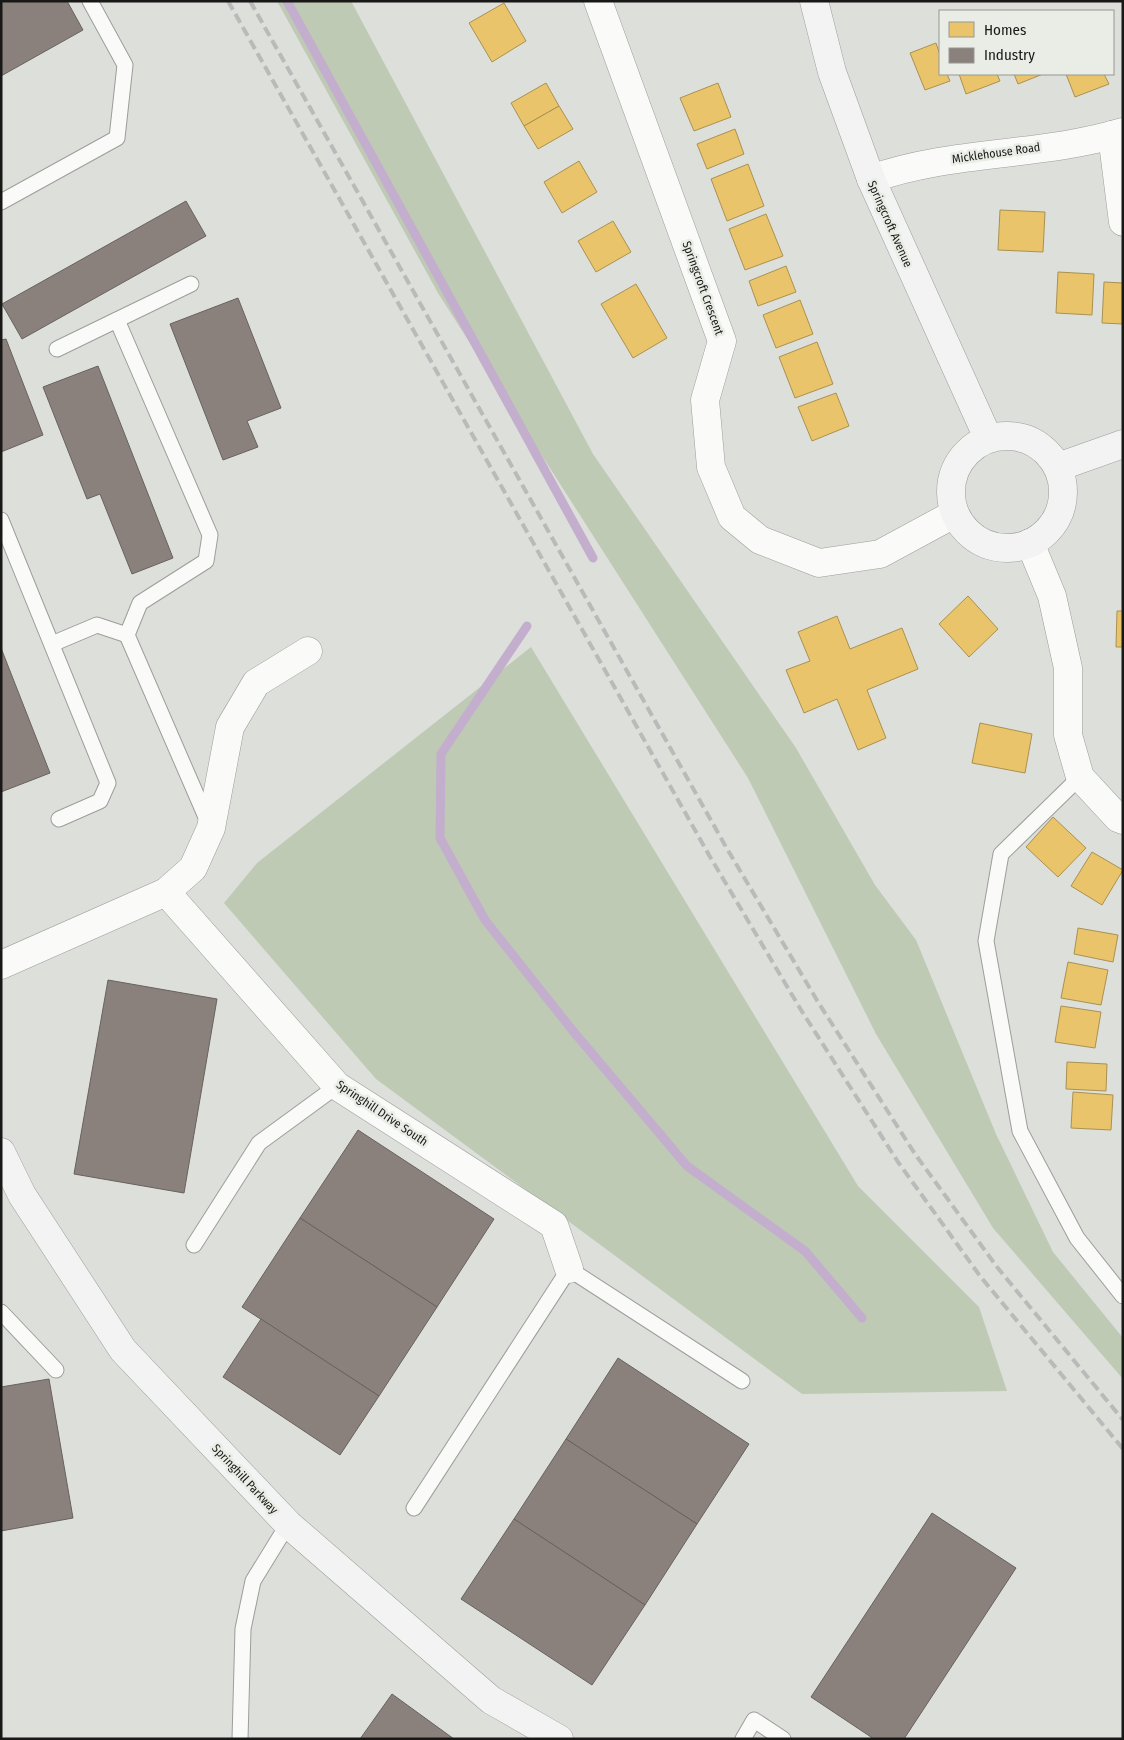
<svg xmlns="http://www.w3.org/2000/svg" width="1124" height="1740" font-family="'Fira Sans Condensed',sans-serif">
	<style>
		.green { fill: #bfcab5 }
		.homes { fill: #e9c46a; stroke: #aa9151 }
		.industry { fill: #8a817c; stroke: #68625e }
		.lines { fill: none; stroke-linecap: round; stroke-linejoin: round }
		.stream { stroke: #c3aece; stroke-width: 9 }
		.lane-casing { stroke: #9c9e9a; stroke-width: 17 }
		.street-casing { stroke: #9c9e9a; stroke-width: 29 }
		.secondary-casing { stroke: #9c9e9a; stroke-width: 29 }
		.lane { stroke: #fafaf9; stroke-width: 15 }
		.street { stroke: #fafaf9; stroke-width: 28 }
		.secondary { stroke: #f4f3f4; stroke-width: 28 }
		.rail { stroke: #b9bab9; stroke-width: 4; stroke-dasharray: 10 5; stroke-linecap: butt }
		.labels { text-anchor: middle; stroke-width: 5; stroke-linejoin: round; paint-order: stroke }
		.street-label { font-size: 12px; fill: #181917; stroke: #eaede6 }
	</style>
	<rect width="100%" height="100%" fill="#dddfda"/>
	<g class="green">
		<path d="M277,1H351L593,454L796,748L875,885L916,940L996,1134L1053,1252L1123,1338V1379L993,1228L876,1034L748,778L438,293Z"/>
		<path d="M531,647L858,1186L979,1307L1007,1391L802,1394L376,1079L224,903L257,863Z"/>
	</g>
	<g class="homes">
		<path d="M504,3L526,41L492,62L469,23Z"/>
		<path d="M936,43L940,55V74H947L950,81L925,90L910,53Z"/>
		<path d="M959,74H997L1000,81L966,94Z"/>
		<path d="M1014,74H1043L1018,84Z"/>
		<path d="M1066,74H1104L1109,84L1075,97Z"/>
		<path d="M546,83L559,106L524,126L511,103Z"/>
		<path d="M718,83L731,117L694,131L680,98Z"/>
		<path d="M559,106L573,129L538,149L524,126Z"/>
		<path d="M735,129L744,154L707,169L697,144Z"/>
		<path d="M579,161L597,192L562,213L544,182Z"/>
		<path d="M748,164L764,206L727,221L711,179Z"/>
		<path d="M1000,210L1045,212L1043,252L998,250Z"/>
		<path d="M766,214L783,256L745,270L729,229Z"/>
		<path d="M613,221L631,252L596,272L578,241Z"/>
		<path d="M786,266L796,292L758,306L749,281Z"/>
		<path d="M1058,272L1094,274L1092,315L1056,313Z"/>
		<path d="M1104,282L1123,283V324L1102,323Z"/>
		<path d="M636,284L667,338L633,358L601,304Z"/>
		<path d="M800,300L813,334L776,348L763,315Z"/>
		<path d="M817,342L833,384L795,398L779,357Z"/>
		<path d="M836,393L849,426L812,441L798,407Z"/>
		<path d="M968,596L998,629L969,657L939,624Z"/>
		<path d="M1117,611H1123V647H1116Z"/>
		<path d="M837,616L850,649L902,628L918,669L867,690L886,738L858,750L837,699L804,713L786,670L810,661L798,632Z"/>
		<path d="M980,723L1032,734L1025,773L972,763Z"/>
		<path d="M1053,817L1086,848L1058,877L1026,847Z"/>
		<path d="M1092,852L1123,870L1102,905L1071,886Z"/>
		<path d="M1078,928L1118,935L1113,962L1074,954Z"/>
		<path d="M1068,962L1108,970L1101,1005L1061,998Z"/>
		<path d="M1061,1006L1101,1012L1095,1048L1055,1042Z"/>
		<path d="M1067,1062L1107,1064L1106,1091L1066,1089Z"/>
		<path d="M1073,1092L1113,1095L1111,1130L1071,1128Z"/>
	</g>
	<g class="industry">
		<path d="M1,1H67L83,30L1,76Z"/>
		<path d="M186,201L206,236L22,339L2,304Z"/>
		<path d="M238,298L281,408L247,421L258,447L223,460L170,324Z"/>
		<path d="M6,339L43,435L1,452V340Z"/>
		<path d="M98,366L173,558L132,574L100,494L87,499L43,387Z"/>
		<path d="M1,648L50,773L1,792Z"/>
		<path d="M108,980L217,999L184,1193L74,1174Z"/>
		<path d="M358,1130L494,1219L437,1307L300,1218Z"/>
		<path d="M300,1218L437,1307L379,1396L242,1307Z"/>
		<path d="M261,1319L379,1396L340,1455L223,1377Z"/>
		<path d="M618,1358L749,1444L697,1524L566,1439Z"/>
		<path d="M49,1379L73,1518L1,1531V1387Z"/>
		<path d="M566,1439L697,1524L645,1605L514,1519Z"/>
		<path d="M932,1513L1016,1568L904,1739H874L811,1697Z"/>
		<path d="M514,1519L645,1605L592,1685L461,1599Z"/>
		<path d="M392,1694L454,1739H360Z"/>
	</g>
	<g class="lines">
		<g class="stream">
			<path d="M287,1L593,558"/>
			<path d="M527,626L441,754L440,838L485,920L573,1031L687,1166L805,1251L862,1318"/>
		</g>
		<g class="lane-casing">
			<g id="lane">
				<path d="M1,202L117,138L125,65L90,1"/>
				<path d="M117,320L210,535L206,561L140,603L127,635L209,824"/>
				<path d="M57,349L191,284"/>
				<path d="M1,520L108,783L100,801L59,819"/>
				<path d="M52,644L97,625L127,635"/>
				<path d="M1080,777L1001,854L986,941L1020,1131L1077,1238L1123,1296"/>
				<path d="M194,1245L259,1143L337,1086"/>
				<path d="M1,1312L56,1370"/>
				<path d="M414,1508L569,1269L742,1381"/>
				<path d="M240,1739L243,1629L253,1581L288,1524"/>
				<path d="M743,1739L754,1720L783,1739"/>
			</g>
		</g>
		<g class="street-casing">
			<g id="street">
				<path d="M598,1L722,341L705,400L711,467L732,517L760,540L819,563L880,554L954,514"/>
				<path d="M1112,135L1123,222"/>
				<path d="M871,179C952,150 1040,157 1123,132"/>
				<path d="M1030,543L1052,596L1068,668V735L1080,777L1118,818L1123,820"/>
				<path d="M166,892L337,1086L554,1225L569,1269"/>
				<path d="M1,965L166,892L193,868L211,828L230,727L256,683L308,651"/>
			</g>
		</g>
		<g class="secondary-casing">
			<g id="secondary">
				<path d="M814,1L832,72L871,179L988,438"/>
				<circle cx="1007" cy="492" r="56"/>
				<path d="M1058,467L1123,444"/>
				<path d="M1,1152L22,1195L123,1350L288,1524L491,1700L559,1739"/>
			</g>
		</g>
		<use href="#lane" class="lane"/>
		<use href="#street" class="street"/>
		<use href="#secondary" class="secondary"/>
		<g class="rail">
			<path d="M228,1L709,855L801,1010L898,1162L980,1276L1123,1449"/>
			<path d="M250,1L726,847L818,1002L915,1154L997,1267L1123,1420"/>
		</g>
	</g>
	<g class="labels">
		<g class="street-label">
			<text transform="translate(996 153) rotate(-8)" y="4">Micklehouse Road</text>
			<text transform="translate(890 224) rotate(66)" y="4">Springcroft Avenue</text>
			<text transform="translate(703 288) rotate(70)" y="4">Springcroft Crescent</text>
			<text transform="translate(382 1113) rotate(34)" y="4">Springhill Drive South</text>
			<text transform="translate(245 1479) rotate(47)" y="4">Springhill Parkway</text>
		</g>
	</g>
	<rect width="1124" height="1740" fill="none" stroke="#181917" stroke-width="5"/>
	<rect x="939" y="10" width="175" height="65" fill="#eaede6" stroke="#969893"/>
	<rect x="949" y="22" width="25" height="15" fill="#e9c46a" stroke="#969893"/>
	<text x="984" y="35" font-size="15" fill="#181917">Homes</text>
	<rect x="949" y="48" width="25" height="15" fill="#8a817c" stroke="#969893"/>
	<text x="984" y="60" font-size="15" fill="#181917">Industry</text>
</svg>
